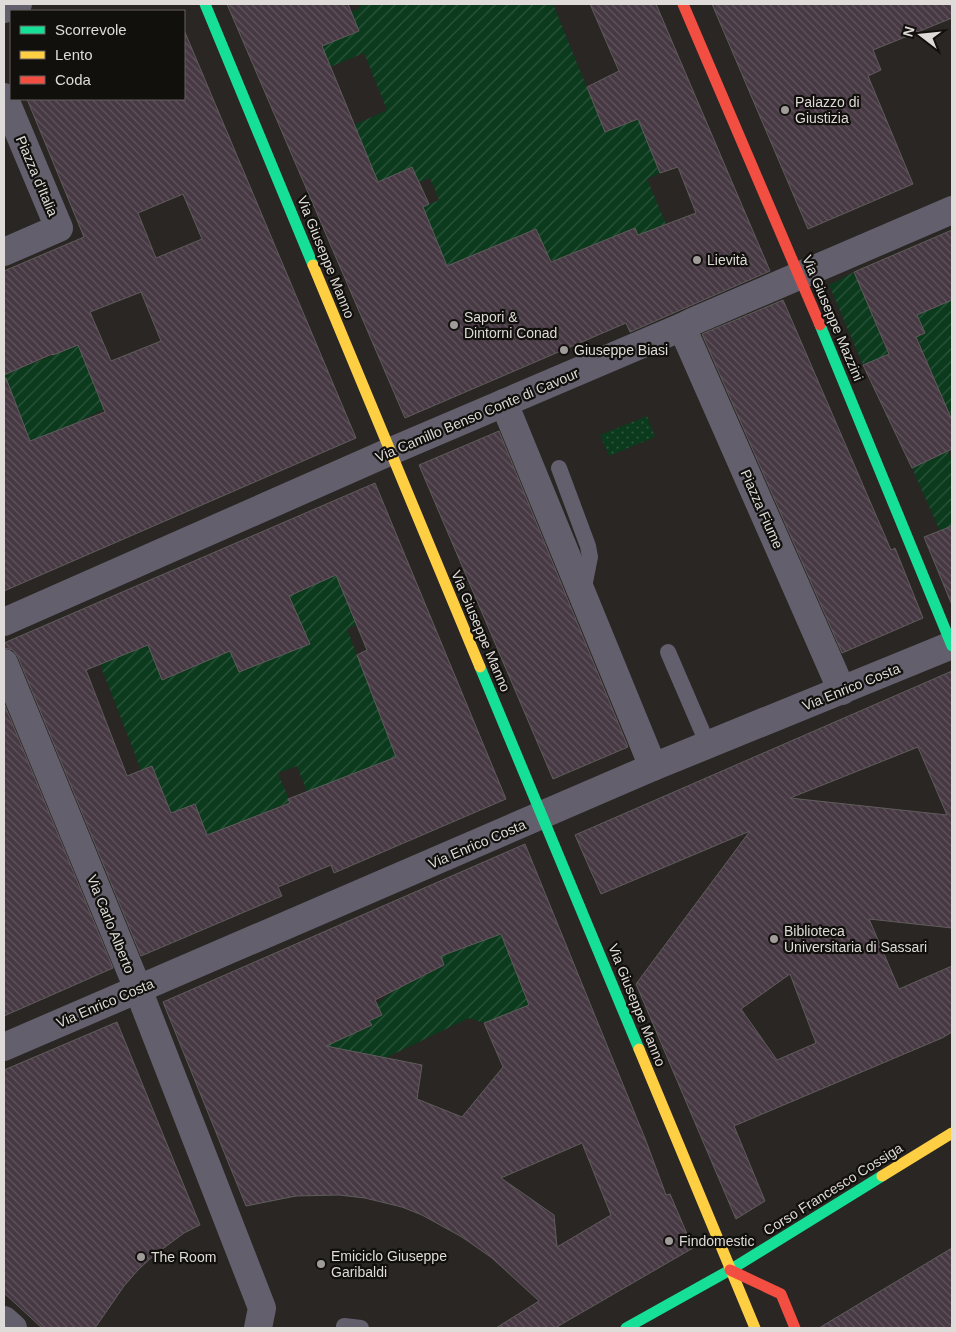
<svg xmlns="http://www.w3.org/2000/svg" width="956" height="1332" font-family="Helvetica,sans-serif">
	<style>
		.grass { fill: url(#grass-dots) }
		.garden { fill: url(#garden-furrows) }
		.building { fill: url(#building-back-hatch); stroke: #5f5c5c; fill-rule: evenodd }
		.lines { fill: none; stroke-linecap: round; stroke-linejoin: round }
		.lane { stroke: #635f6d; stroke-width: 16 }
		.street { stroke: #635f6d; stroke-width: 28 }
		.fast { stroke: #16e098; stroke-width: 11 }
		.slow { stroke: #ffcf43; stroke-width: 11 }
		.jam { stroke: #f24e42; stroke-width: 11 }
		.poi-dot { fill: #9f9c99; stroke: #12100d; stroke-width: 2 }
		.labels { text-anchor: middle; stroke-width: 4.5; stroke-linejoin: round; paint-order: stroke }
		.poi-label { font-size: 14px; fill: #dedbd8; stroke: #12100d; text-anchor: start }
		.street-label { font-size: 14px; fill: #dedbd8; stroke: #12100d }
	</style>
	<defs>
		<pattern id="grass-dots" width="8" height="8" patternUnits="userSpaceOnUse" patternTransform="scale(1.25)"><rect width="8" height="8" fill="#0b3a1d"/><path d="M2 2h.1M6 6h.1" fill="none" stroke="#2e563d" stroke-width="1.8" stroke-linecap="round"/></pattern>
		<pattern id="garden-furrows" width="10" height="10" patternUnits="userSpaceOnUse" patternTransform="scale(1.25)"><rect width="10" height="10" fill="#0b3a1d"/><path d="M-1 1l2-2M0 10L10 0M9 11l2-2" fill="none" stroke="#2e563d"/></pattern>
		<pattern id="building-back-hatch" width="6" height="6" patternUnits="userSpaceOnUse" patternTransform="scale(1.25)"><rect width="6" height="6" fill="#473943"/><path d="M-1 5l2 2M0 0l6 6M5-1l2 2" fill="none" stroke="#61555d"/></pattern>
	</defs>
	<rect width="100%" height="100%" fill="#292623"/>
	<path class="grass" d="M647,416L655,437L609,456L600,435Z"/>
	<g class="garden">
		<path d="M359,4H553L605,132L638,119L660,173L647,179L666,224L638,236L635,228L621,233L605,264L597,243L556,260H550L536,229L447,266L393,219L439,200L430,178L419,182L412,167L378,182L354,125L387,110L364,53L330,67L322,46L359,31L351,12L360,8Z"/>
		<path d="M854,272L888,354L863,365L829,285Z"/>
		<path d="M952,300V418L948,408L927,417L916,394L937,385L917,337L925,333L917,315Z"/>
		<path d="M78,345L104,409L72,425L27,442L20,414L4,375Z"/>
		<path d="M948,451L952,461V526L940,531L912,468Z"/>
		<path d="M354,550L373,595L348,605L356,625L347,629L396,757L307,792L297,766L278,773L290,802L207,836L195,804L171,813L152,766L141,770L100,664L148,645L162,680L230,651L310,644L289,596Z"/>
		<path d="M501,933L529,1005L484,1023L469,1018L337,1081L313,1029L351,1034L372,1026L369,1021L382,1015L377,1004L394,990L444,966L441,956Z"/>
	</g>
	<g class="building">
		<path d="M227,4H348L359,31L322,46L378,182L412,167L429,204L423,207L447,266L536,229L551,262L635,228L638,235L696,213L678,167L660,173L638,119L605,132L587,87L619,71L590,4H656L770,271L630,332L626,323L405,418Z"/>
		<path d="M712,4H952V18L873,50L881,70L868,76L913,184L808,229Z"/>
		<path d="M184,30L356,438L4,591V378H6L30,441L105,412L78,345L53,355L52,354L4,375V271L84,237L27,99H184ZM183,194L202,239L156,258L138,213ZM141,292L161,341L111,361L90,312Z"/>
		<path d="M952,230V300L917,315L925,333L916,337L952,420V449L912,468L863,365L889,354L854,272Z"/>
		<path d="M783,300L891,550L895,548L923,618L842,653L702,334Z"/>
		<path d="M499,431L628,747L553,779L419,465Z"/>
		<path d="M375,483L506,799L334,873L331,865L278,887L282,896L141,956L18,657L13,650L4,648V643ZM336,575L367,650L357,655L396,757L288,799L290,803L207,835L195,804L171,813L152,766L127,776L86,670L148,645L162,680L230,651L239,672L310,644L289,596Z"/>
		<path d="M952,526V605L924,537Z"/>
		<path d="M952,671V928L869,919L899,989L952,966V1032L942,1038L734,1126L765,1201L736,1219L636,984L750,831L601,894L575,835ZM918,747L947,815L790,798ZM790,974L816,1043L777,1060L741,1009Z"/>
		<path d="M4,703L113,968L4,1016Z"/>
		<path d="M525,844L646,1141L666,1195L670,1194L693,1248L555,1328H496L539,1301L492,1258L462,1237L422,1215L402,1207L365,1198L339,1195L296,1196L246,1206L163,1002ZM501,934L529,1005L484,1023L503,1067L462,1117L417,1099L422,1065L326,1046L372,1025L369,1021L382,1015L375,1000L444,965L441,956ZM582,1143L611,1215L557,1247L554,1215L501,1178Z"/>
		<path d="M117,1022L200,1225L184,1233L153,1256L138,1270L124,1286L95,1328H42L4,1293V1070Z"/>
		<path d="M952,1248V1328H819Z"/>
	</g>
	<g class="lines">
		<g class="lane">
			<path d="M559,468L588,546L590,557L583,592"/>
			<path d="M668,652L708,745"/>
			<path d="M344,1326L361,1328"/>
		</g>
		<g class="street">
			<path d="M4,9L18,4"/>
			<path d="M4,97L59,228L4,252"/>
			<path d="M682,327L842,691"/>
			<path d="M504,403L653,767"/>
			<path d="M4,622L389,452L682,327L694,321L952,210"/>
			<path d="M4,663L138,989L262,1308L258,1328"/>
			<path d="M4,1047L653,767L952,645"/>
			<path d="M4,1320L13,1328"/>
		</g>
		<g class="fast">
			<path d="M205,4L313,265"/>
			<path d="M820,325L952,646"/>
			<path d="M480,667L639,1049"/>
			<path d="M626,1328L730,1270L882,1176"/>
		</g>
		<g class="slow">
			<path d="M313,265L480,667"/>
			<path d="M639,1049L755,1328"/>
			<path d="M882,1176L952,1133"/>
		</g>
		<g class="jam">
			<path d="M683,4L820,325"/>
			<path d="M730,1270L781,1294L795,1328"/>
		</g>
	</g>
	<g class="poi-dot">
		<circle cx="785" cy="110" r="5"/>
		<circle cx="697" cy="260" r="5"/>
		<circle cx="454" cy="325" r="5"/>
		<circle cx="564" cy="350" r="5"/>
		<circle cx="774" cy="939" r="5"/>
		<circle cx="669" cy="1241" r="5"/>
		<circle cx="141" cy="1257" r="5"/>
		<circle cx="321" cy="1264" r="5"/>
	</g>
	<g class="labels">
		<g class="poi-label">
			<text x="795" y="107">Palazzo di<tspan x="795" dy="16">Giustizia</tspan></text>
			<text x="707" y="265">Lievità</text>
			<text x="464" y="322">Sapori &amp;<tspan x="464" dy="16">Dintorni Conad</tspan></text>
			<text x="574" y="355">Giuseppe Biasi</text>
			<text x="784" y="936">Biblioteca<tspan x="784" dy="16">Universitaria di Sassari</tspan></text>
			<text x="679" y="1246">Findomestic</text>
			<text x="331" y="1261">Emiciclo Giuseppe<tspan x="331" dy="16">Garibaldi</tspan></text>
			<text x="151" y="1262">The Room</text>
		</g>
		<g class="street-label">
			<text transform="translate(37 176) rotate(67)" y="5">Piazza d'Italia</text>
			<text transform="translate(326 257) rotate(68)" y="5">Via Giuseppe Manno</text>
			<text transform="translate(833 318) rotate(67)" y="5">Via Giuseppe Mazzini</text>
			<text transform="translate(477 415) rotate(-23)" y="5">Via Camillo Benso Conte di Cavour</text>
			<text transform="translate(762 509) rotate(66)" y="5">Piazza Fiume</text>
			<text transform="translate(481 631) rotate(67)" y="5">Via Giuseppe Manno</text>
			<text transform="translate(851 687) rotate(-22)" y="5">Via Enrico Costa</text>
			<text transform="translate(477 844) rotate(-23)" y="5">Via Enrico Costa</text>
			<text transform="translate(111 924) rotate(68)" y="5">Via Carlo Alberto</text>
			<text transform="translate(105 1003) rotate(-23)" y="5">Via Enrico Costa</text>
			<text transform="translate(637 1005) rotate(68)" y="5">Via Giuseppe Manno</text>
			<text transform="translate(833 1189) rotate(-32)" y="5">Corso Francesco Cossiga</text>
		</g>
	</g>
	<rect width="956" height="1332" fill="none" stroke="#dedbd8" stroke-width="10"/>
	<rect x="10" y="10" width="175" height="90" fill="#12100d" stroke="#64615e"/>
	<rect x="20" y="26" width="25" height="8" fill="#16e098" stroke="#64615e"/>
	<text x="55" y="35" font-size="15" fill="#dedbd8">Scorrevole</text>
	<rect x="20" y="51" width="25" height="8" fill="#ffcf43" stroke="#64615e"/>
	<text x="55" y="60" font-size="15" fill="#dedbd8">Lento</text>
	<rect x="20" y="76" width="25" height="8" fill="#f24e42" stroke="#64615e"/>
	<text x="55" y="85" font-size="15" fill="#dedbd8">Coda</text>
	<g transform="translate(921 35) rotate(286)" stroke="#12100d" stroke-width="4" paint-order="stroke">
	<path d="M0-4L9 19L0 12L-9 19Z" fill="#dedbd8"/>
	<text y="-8" font-size="14" font-weight="bold" text-anchor="middle" fill="#dedbd8">N</text>
	</g>
</svg>
